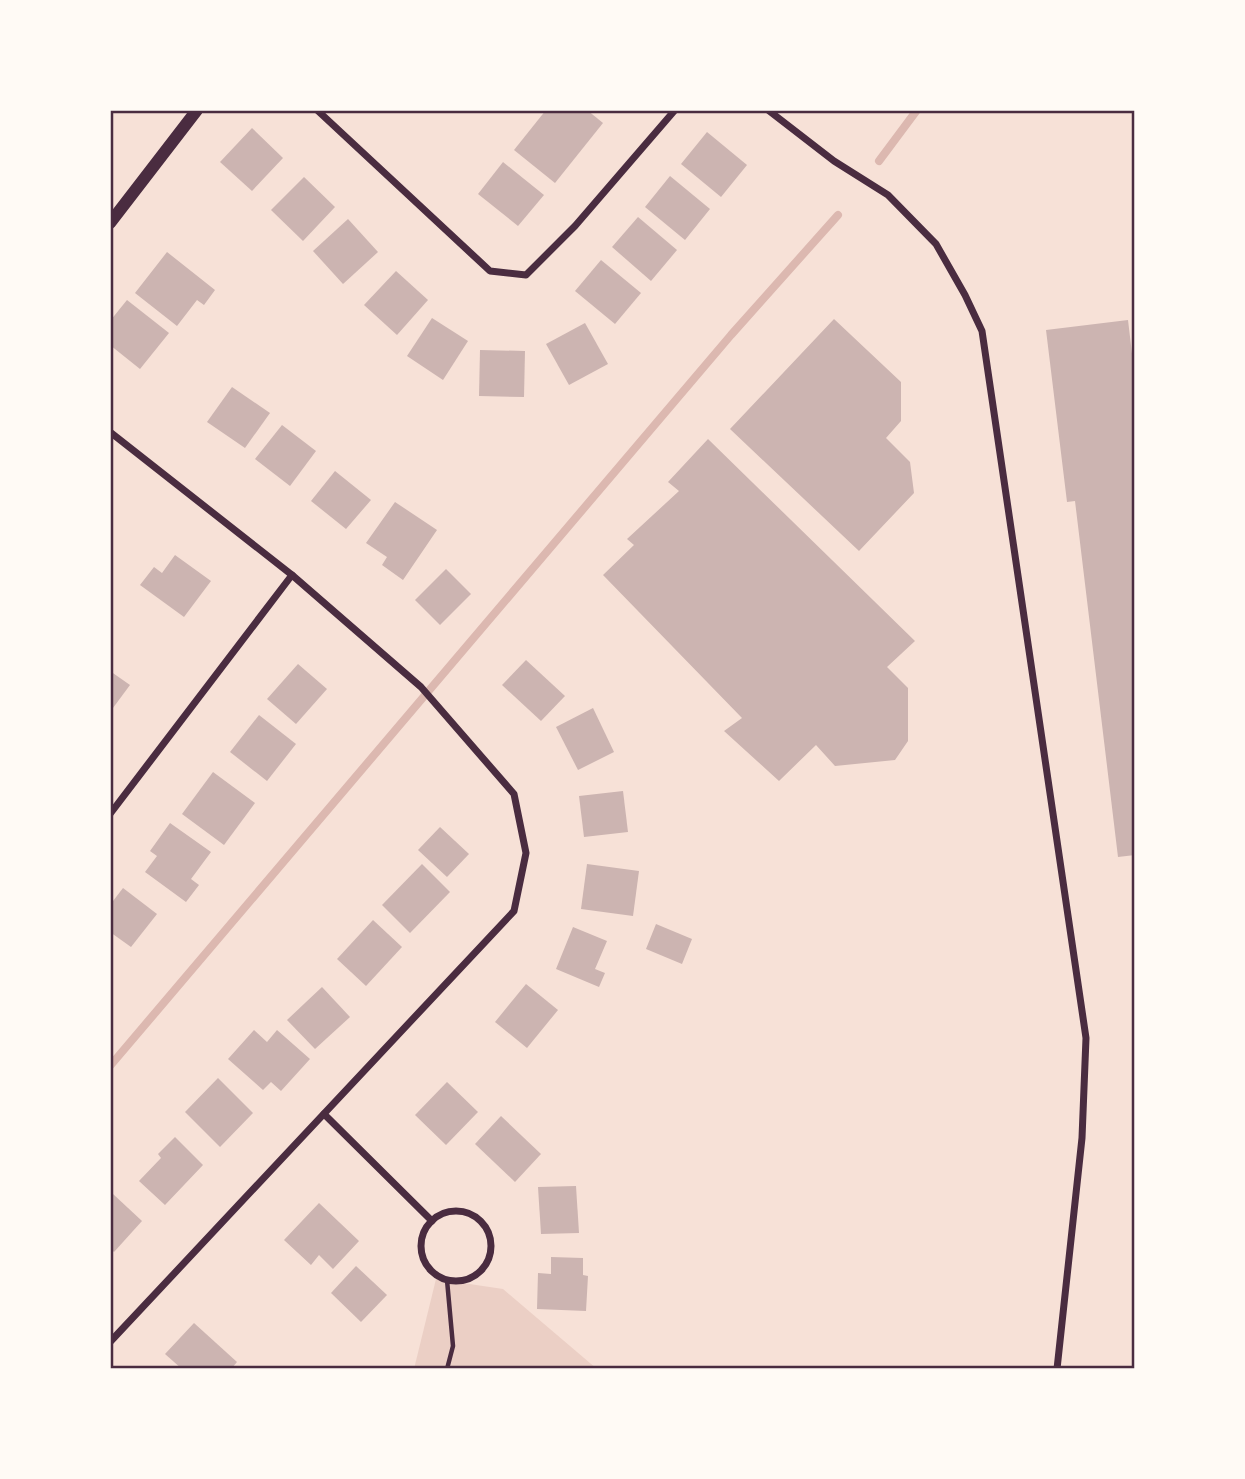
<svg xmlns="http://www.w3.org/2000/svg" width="1245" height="1479" font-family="Helvetica,sans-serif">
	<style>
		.green { fill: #ebcfc5 }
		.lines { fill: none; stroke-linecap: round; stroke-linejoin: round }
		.stream { stroke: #dcb8b0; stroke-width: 8 }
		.building { fill: #ccb4b1 }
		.path { stroke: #4a2c40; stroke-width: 4.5 }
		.minor { stroke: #4a2c40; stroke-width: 7 }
		.tertiary { stroke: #4a2c40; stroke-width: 12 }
		.neatline { fill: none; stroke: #4a2c40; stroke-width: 2.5 }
	</style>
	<rect width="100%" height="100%" fill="#f7e1d7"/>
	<path class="green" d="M436,1279L503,1289L597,1369H414Z"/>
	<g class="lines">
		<g class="stream">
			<path d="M879,161L917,110"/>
			<path d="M110,1066L731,335L838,215"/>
		</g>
	</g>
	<g class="building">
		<path d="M546,110H587L603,123L555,183L514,150Z"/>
		<path d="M252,128L283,158L252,191L220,162Z"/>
		<path d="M707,132L747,165L721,197L681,164Z"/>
		<path d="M503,162L544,195L518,226L478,194Z"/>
		<path d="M670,176L710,209L685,240L645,207Z"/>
		<path d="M304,177L335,207L303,241L271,210Z"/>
		<path d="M638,217L677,250L651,281L612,247Z"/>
		<path d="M348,219L378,252L343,284L313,251Z"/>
		<path d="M167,252L215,290L204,305L197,300L177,326L135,293Z"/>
		<path d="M601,260L641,293L615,324L575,291Z"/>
		<path d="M396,271L428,300L397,335L364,305Z"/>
		<path d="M127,300L169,333L140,369L110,345V321Z"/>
		<path d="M432,318L468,341L443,380L407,356Z"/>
		<path d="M834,319L901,382V421L886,438L910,462L914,493L859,551L730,429Z"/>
		<path d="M1128,320L1135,379V855L1118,857L1075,501L1067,502L1046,330Z"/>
		<path d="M585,323L608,364L569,385L546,344Z"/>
		<path d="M480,350L525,351L524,397L479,396Z"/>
		<path d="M232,387L270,413L245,448L207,422Z"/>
		<path d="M282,425L316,451L290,486L255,459Z"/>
		<path d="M708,439L915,641L887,667L908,688V741L895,760L835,766L816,745L779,781L724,731L742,718L603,575L634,545L627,539L679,491L668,482Z"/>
		<path d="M335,471L371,500L346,529L311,501Z"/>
		<path d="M395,502L437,530L403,580L382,565L387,557L366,543Z"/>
		<path d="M175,555L211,581L184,617L140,585L154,567L162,573Z"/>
		<path d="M446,569L471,594L440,625L415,600Z"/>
		<path d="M526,660L565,696L541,721L502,685Z"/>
		<path d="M298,664L327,689L296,724L267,699Z"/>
		<path d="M110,671L130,685L110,712Z"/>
		<path d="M593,708L614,752L578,770L556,727Z"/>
		<path d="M259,715L296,744L267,781L230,752Z"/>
		<path d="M213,772L255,803L224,845L182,814Z"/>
		<path d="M623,791L628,832L584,837L579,796Z"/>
		<path d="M170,823L211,852L191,879L199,885L186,902L145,872L157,856L150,851Z"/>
		<path d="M440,827L469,854L447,877L418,850Z"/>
		<path d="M422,864L450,892L410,933L382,905Z"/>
		<path d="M587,864L639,871L633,916L581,909Z"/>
		<path d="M123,888L157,914L131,947L110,932V905Z"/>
		<path d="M373,920L402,947L366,986L337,959Z"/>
		<path d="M656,924L692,939L682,964L646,949Z"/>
		<path d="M573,927L607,941L595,969L605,973L599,987L556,969Z"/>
		<path d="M526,984L558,1010L527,1048L495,1022Z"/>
		<path d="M322,987L350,1017L315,1049L287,1020Z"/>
		<path d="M254,1030L267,1042L277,1030L310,1059L281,1091L271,1082L263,1090L228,1059Z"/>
		<path d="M218,1078L253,1113L220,1147L185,1112Z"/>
		<path d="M447,1082L478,1112L446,1145L415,1115Z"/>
		<path d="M501,1116L541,1154L515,1182L475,1144Z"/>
		<path d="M175,1137L203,1165L165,1205L139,1181L161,1158L158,1154Z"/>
		<path d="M576,1186L579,1233L541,1234L538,1187Z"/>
		<path d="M113,1194L142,1221L114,1252L110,1248V1197Z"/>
		<path d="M319,1203L359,1241L333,1269L319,1255L311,1265L284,1240Z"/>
		<path d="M551,1257L583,1258V1275L588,1276L586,1311L537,1309L538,1273L551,1274Z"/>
		<path d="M356,1266L387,1295L361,1322L331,1293Z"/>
		<path d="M194,1323L237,1362L231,1369H182L165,1354Z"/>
	</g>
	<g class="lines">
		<path class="path" d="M447,1280L453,1346L447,1369"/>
		<g class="minor">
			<path d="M317,110L490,271L526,275L575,226L675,110"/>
			<path d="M768,110L834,161L888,195L936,244L965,295L982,331L1086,1038L1082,1138L1057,1369"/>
			<path d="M110,432L292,575L421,687L514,794L526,853L514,911L110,1342"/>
			<path d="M110,814L292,575"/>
			<path d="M324,1114L432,1221"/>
			<circle cx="456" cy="1246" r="35"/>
		</g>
		<path class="tertiary" d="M110,223L197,110"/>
	</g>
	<rect width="1245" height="1479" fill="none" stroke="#fffaf5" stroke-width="224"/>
	<rect x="112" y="112" width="1021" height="1255" class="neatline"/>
</svg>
